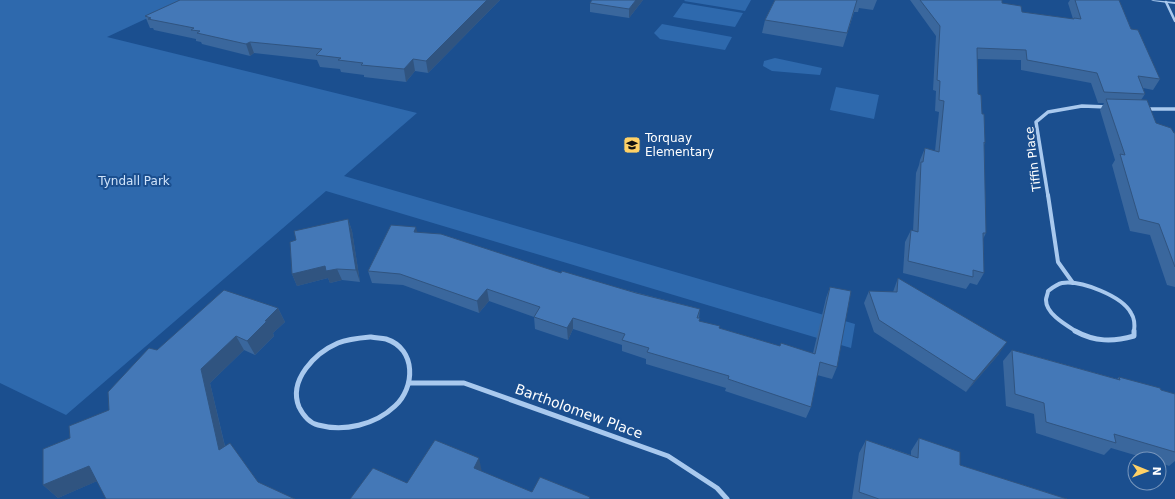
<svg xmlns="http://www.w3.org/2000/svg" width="1175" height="499" font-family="'DejaVu Sans',sans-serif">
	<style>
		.green { fill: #2e69ad }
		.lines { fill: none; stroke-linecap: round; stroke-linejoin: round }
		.minor-far3 { stroke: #a9c9ee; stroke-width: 2.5 }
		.minor-far2 { stroke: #a9c9ee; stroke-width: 3.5 }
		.minor-far1 { stroke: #a9c9ee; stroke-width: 4 }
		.minor { stroke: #a9c9ee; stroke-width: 5 }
		.tertiary { fill: #a9c9ee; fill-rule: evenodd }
		.wall { fill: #3a679d }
		.shaded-wall { fill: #305480 }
		.building { fill: #4478b7; stroke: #305480 }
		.labels { text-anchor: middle; stroke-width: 4; stroke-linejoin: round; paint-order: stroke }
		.poi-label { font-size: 12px; fill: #fff; stroke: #1b4f8f; text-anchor: start }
		.street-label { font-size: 12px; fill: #fff; stroke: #1b4f8f }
		.park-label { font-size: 12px; fill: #cfe3fa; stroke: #1b4f8f }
		.near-street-label { font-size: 14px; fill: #fff; stroke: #1b4f8f }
	</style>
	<rect width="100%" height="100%" fill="#1b4f8f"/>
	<g class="green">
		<path d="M0,0H186L107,37L417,113L344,176L855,324L851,348L326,191L66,415L0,383Z"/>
		<path d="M685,0H751L745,11L684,1Z"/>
		<path d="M683,3L743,13L735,27L673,17Z"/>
		<path d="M662,24L732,37L725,50L660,39L654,33Z"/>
		<path d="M775,58L822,68L820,75L772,71L763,66L764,61Z"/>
		<path d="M836,87L879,95L874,119L830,110Z"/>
	</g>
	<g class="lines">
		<path class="minor-far3" d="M1166,2L1175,21"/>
		<g class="minor-far2">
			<path d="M1145,109H1175"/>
			<path d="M1048,196L1036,122L1048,112L1082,106L1107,107"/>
		</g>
		<g class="minor-far1">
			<path d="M1048,195L1058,262L1073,283"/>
			<path d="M1077,332C1066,325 1046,314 1046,300C1046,297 1048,294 1048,291C1052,288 1057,284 1062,283C1081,280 1122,296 1131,313C1135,319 1135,325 1134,332"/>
		</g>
		<g class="minor">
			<path d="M1075,331C1095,342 1113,342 1134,336V331"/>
			<path d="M371,337C376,338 381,338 386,339C417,349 415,388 395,406C375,425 344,432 318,425C309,423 303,415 299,407C288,380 315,353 338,343C348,339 360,338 371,337Z"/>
			<path d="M409,383H464L668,456L717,488L727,499"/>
		</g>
		<path class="tertiary" d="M1151,0L1175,2V4L1153,1Z"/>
	</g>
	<g class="wall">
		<path d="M180,0H500L428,73L415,71L406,82L364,77V75L341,72L340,69L320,67L317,60L254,53L250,56L202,44L201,42L196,41V39L154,30L153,28H150L145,16Z"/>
		<path d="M643,0L629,18L590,12V3Z"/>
		<path d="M775,0H877L873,10L859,8L858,12H854L843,47L762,33L765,20Z"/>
		<path d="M910,0H1002V3L1022,12L1073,19L1068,3L1070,0H1119L1131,29L1160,79L1153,90L1143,88L1145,94L1141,100L1156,123L1175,133V287L1167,285L1150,235L1130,231L1112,165L1115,160L1100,110L1104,103H1098L1091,83L1021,70V60L977,59L978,94L982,114L985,143L984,145L986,233L983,239L984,273L977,285L970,283L966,289L903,273L905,242L911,230L913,231L916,173L919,165L920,160L925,148L935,151L939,112L935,111L936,91L933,90L936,36Z"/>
		<path d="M348,219L352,231L360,282L342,280L330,283L328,278L297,286L292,274L296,240Z"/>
		<path d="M417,232L561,273L700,309L699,318H700L699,321L719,328L780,346L813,353L826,298L830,287L837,367L832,379L817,375L811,407L806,418L725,391L726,388L646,364V359L622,351V345L573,329L568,340L535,329L534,317L489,301L479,313L403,285L372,283L368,271Z"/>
		<path d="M898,278L999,354L966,392L874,332L864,303L869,291L893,292Z"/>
		<path d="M278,308L285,322L273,333L274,336L255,355L244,350L210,383L225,446L258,482L97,481L58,498L43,485L70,438L109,410L157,350Z"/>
		<path d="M1012,350L1117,379L1119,377L1161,390L1175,394V461L1169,466L1159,462V459H1148L1111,448L1104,455L1036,433L1034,414L1006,406L1003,361Z"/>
		<path d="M919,438L960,465L1067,499H852L859,453L866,440L911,455V451Z"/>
	</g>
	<g class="shaded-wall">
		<path d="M487,0H500L428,73L426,61Z"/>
		<path d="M636,0H643L629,18V9Z"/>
		<path d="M250,42L254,53L250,56L246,44Z"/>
		<path d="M413,59L415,71L406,82L404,69Z"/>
		<path d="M348,219L352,231L360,282L356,270Z"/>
		<path d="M416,227L419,239L414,232Z"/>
		<path d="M325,266L337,269L342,280L330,283L328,278L297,286L292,274Z"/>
		<path d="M487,289L489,301L479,313L477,301Z"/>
		<path d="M278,308L285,322L273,333L274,336L255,355L247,341L265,321Z"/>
		<path d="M573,318V329L568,340L567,328Z"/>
		<path d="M236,336L244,350L210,383L229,464L219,450L201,369Z"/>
		<path d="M1007,342L999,354L966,392L974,381Z"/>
		<path d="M479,458L482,472L474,468Z"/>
		<path d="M89,466L102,479L58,498L43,485Z"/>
	</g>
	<g class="building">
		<path d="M180,0H487L426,61L413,59L404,69L361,65L363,63L338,60L341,58L316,55L322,49L250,42L246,44L197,33L200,31L191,30L194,28L148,19L151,18L145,16Z"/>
		<path d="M592,0H636L629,9L590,3Z"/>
		<path d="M775,0H857L847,33L765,20Z"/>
		<path d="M920,0H1002V3L1021,6L1022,12L1074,19V18L1081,19L1075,0H1119L1131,29L1138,30L1160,79L1138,76L1145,94L1104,92L1097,73L1027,60L1026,50L977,48L978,94L981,95L982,114H984L985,143L984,142L986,233H983L984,273L973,270V277L908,261L911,230L918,232L921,162H923L925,148L939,152L944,101L939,100L940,81L937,80L940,26Z"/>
		<path d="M1106,99L1147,100L1156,123L1171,128L1174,133H1175V267L1159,224L1139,219L1120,154L1125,155Z"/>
		<path d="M348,219L356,270L337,269L326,271L325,266L292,274L290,242L296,240L294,231Z"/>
		<path d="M391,225L416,227L414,232L441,234L561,273L562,271L636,293L700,309L697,318H700L699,321L720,326L719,328L780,346L781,343L815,354L830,287L851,291L837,367L820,362L811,407L728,379L729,376L647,352L649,348L622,340L625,334L573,318L567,328L534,317L540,307L487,289L477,301L400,274L368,271Z"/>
		<path d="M898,278L1007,342L974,381L879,320L869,291L897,292Z"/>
		<path d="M224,290L278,308L265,321H267L247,341L236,336L201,369L219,450L230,443L258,482L295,499H106L89,466L43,485V449L70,438L69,426L109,410L108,392L149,348L157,350Z"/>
		<path d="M1012,350L1120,380L1119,377L1160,388L1161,390L1175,394V452L1114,434L1116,443L1046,422L1044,403L1015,394Z"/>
		<path d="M919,438L960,452V465L1067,499H879L859,492L866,440L918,458Z"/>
		<path d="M435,440L479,458L474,468L532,492L540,477L590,497L589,499H350L373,468L407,483Z"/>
	</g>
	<defs>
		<g id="school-square" transform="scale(0.9)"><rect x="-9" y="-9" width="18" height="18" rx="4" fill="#ffd166" stroke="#1b4f8f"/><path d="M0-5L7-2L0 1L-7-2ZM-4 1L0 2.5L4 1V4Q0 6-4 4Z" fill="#111"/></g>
	</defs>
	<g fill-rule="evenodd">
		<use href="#school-square" x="632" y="145"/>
	</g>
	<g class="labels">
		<g class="poi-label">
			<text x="645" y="142">Torquay<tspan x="645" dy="14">Elementary</tspan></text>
		</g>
		<g class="street-label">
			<text transform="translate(1033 159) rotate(-97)" y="4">Tiffin Place</text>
		</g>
		<g class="park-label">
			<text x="134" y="185">Tyndall Park</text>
		</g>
		<g class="near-street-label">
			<text transform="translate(579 411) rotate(20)" y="5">Bartholomew Place</text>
		</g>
	</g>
	<g transform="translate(1147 471) rotate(91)"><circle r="19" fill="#1b4f8f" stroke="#7695bc"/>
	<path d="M0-3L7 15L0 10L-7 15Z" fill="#ffd166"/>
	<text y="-6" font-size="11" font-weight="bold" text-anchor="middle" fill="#ffffff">N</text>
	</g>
</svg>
